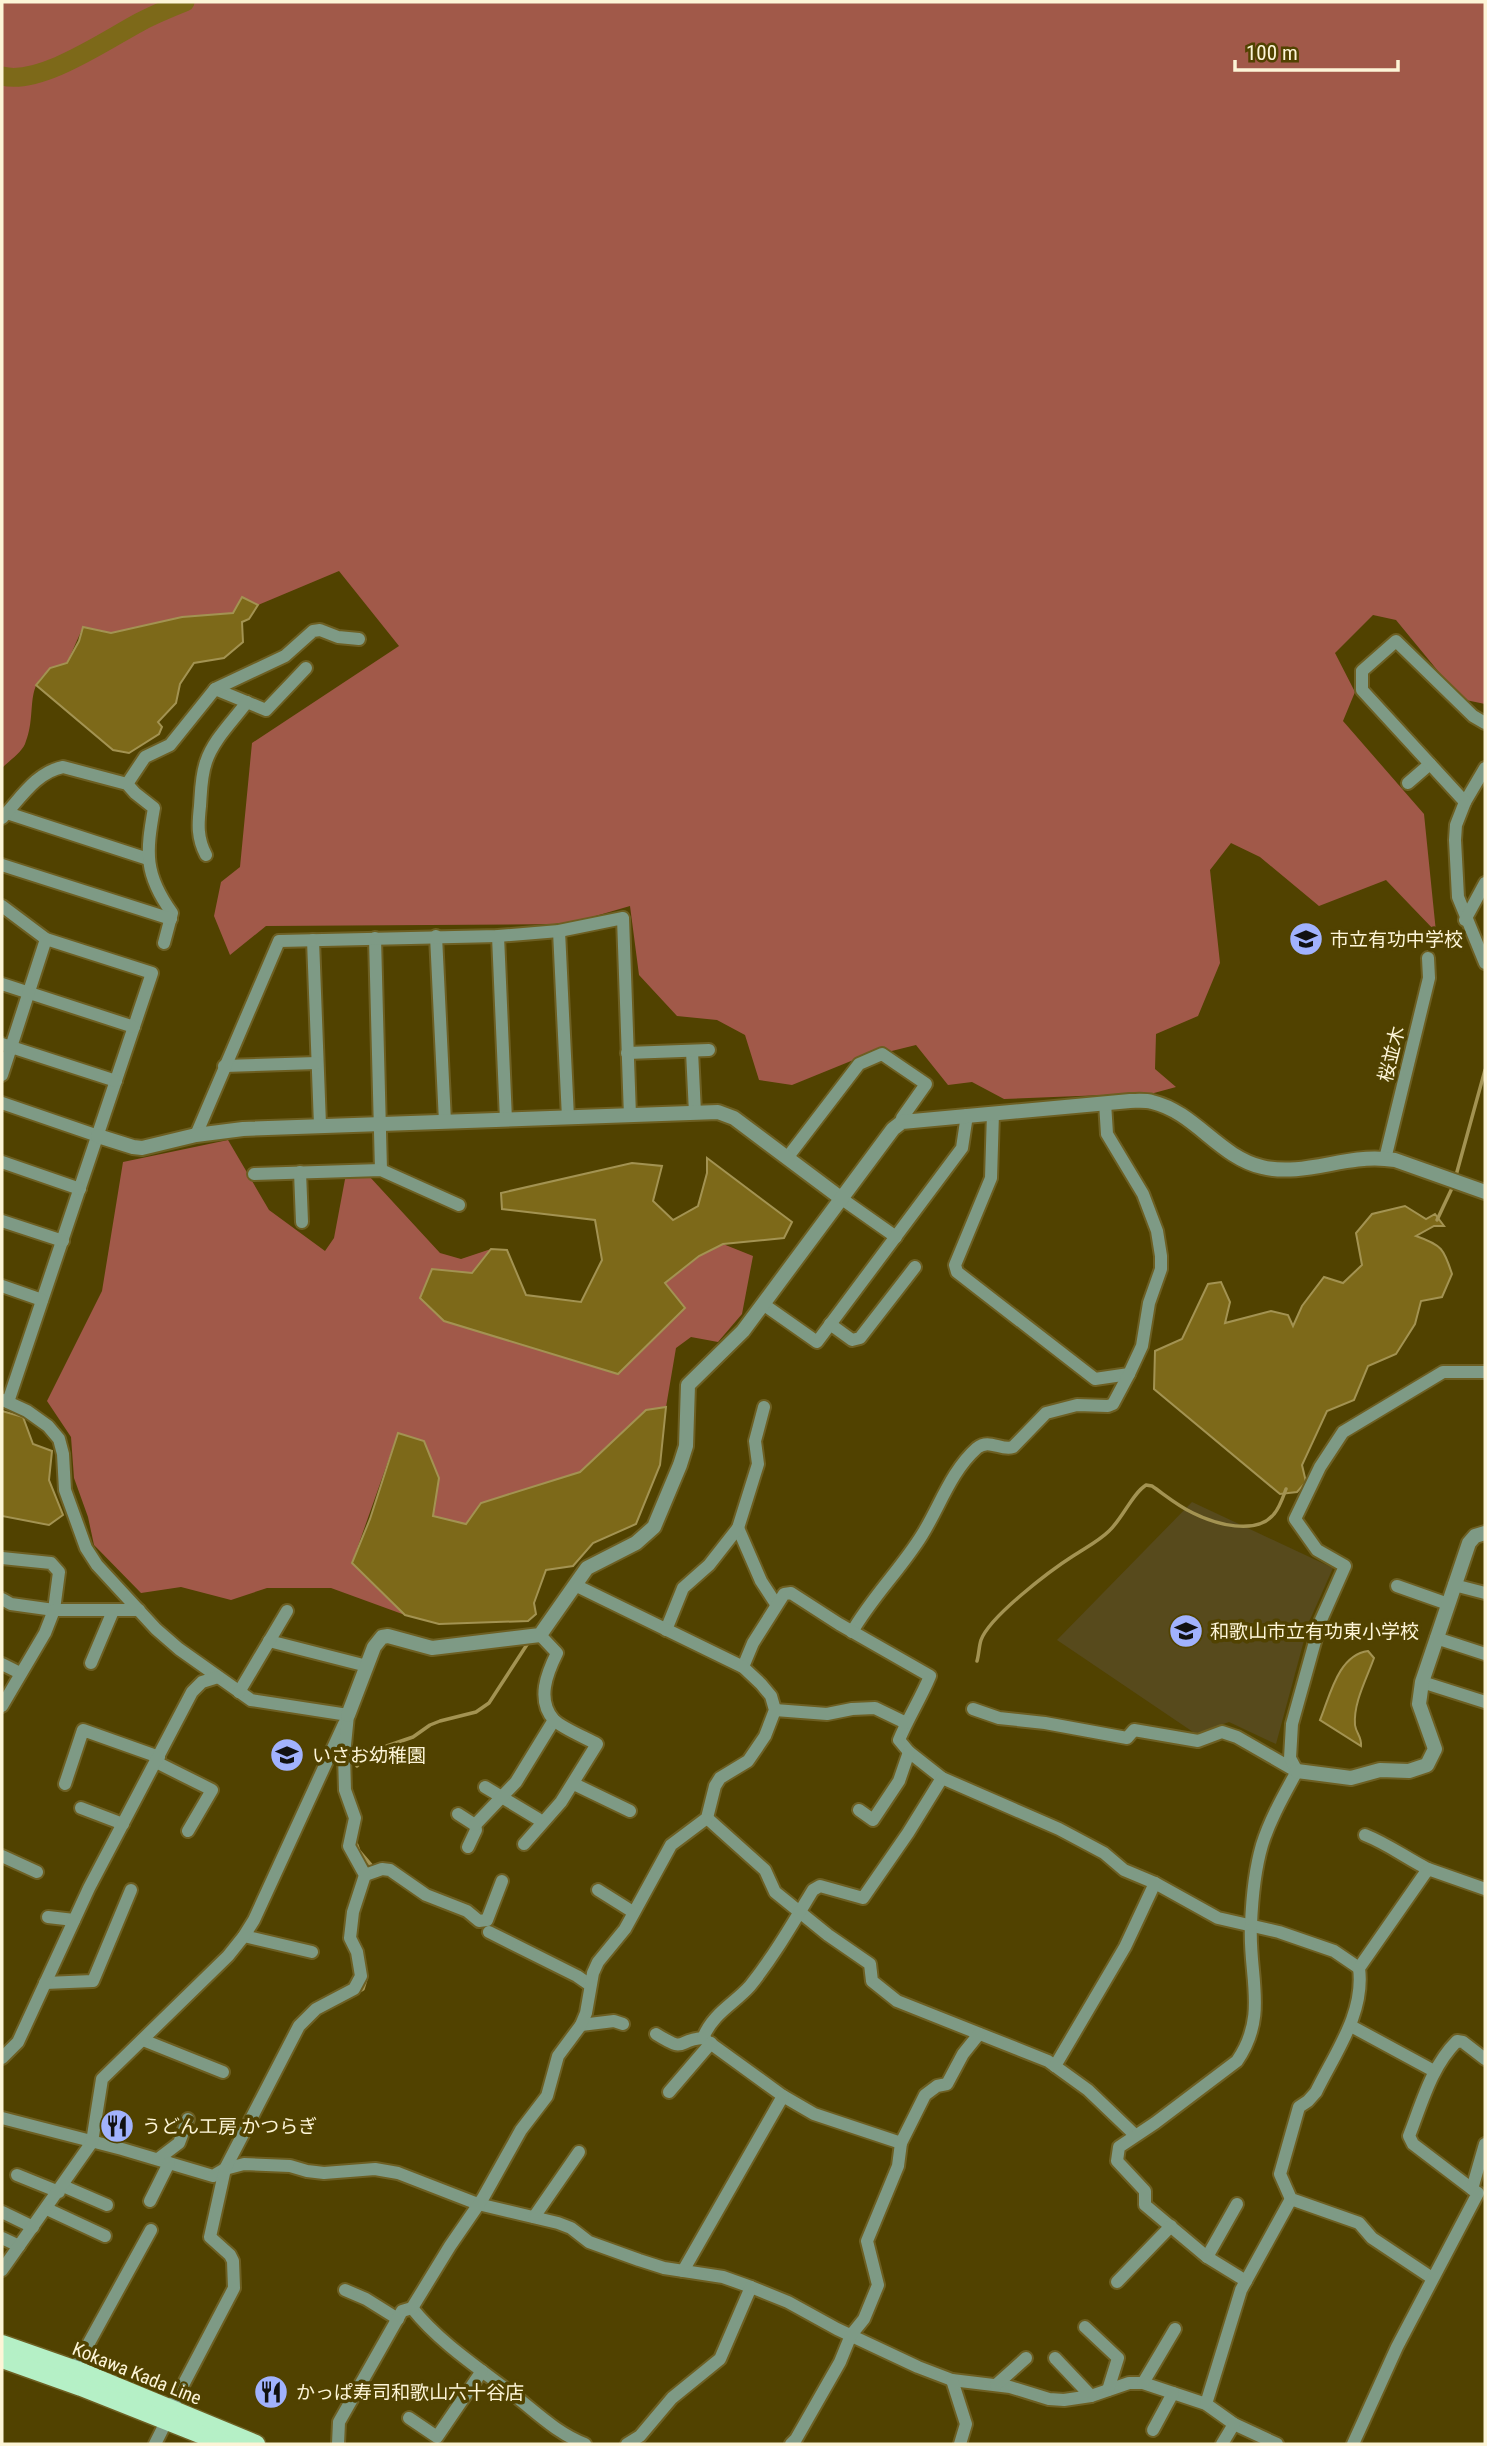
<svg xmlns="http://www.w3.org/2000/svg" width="1487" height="2446" font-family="'Roboto Condensed','Noto Sans JP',sans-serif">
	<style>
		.built { fill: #574a1c }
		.forest { fill: #a15949 }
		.water { fill: #7d6919; stroke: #a39352; stroke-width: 2 }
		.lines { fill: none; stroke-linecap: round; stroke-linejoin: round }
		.stream { stroke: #a39352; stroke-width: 3.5 }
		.river { stroke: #7d6919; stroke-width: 19 }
		.minor-casing { stroke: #6d5f22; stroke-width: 16 }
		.tertiary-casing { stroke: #6d5f22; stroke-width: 18 }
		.primary-casing { stroke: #6d5f22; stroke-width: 21 }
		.minor { stroke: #7e9a85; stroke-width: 12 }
		.tertiary { stroke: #7e9a85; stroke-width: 14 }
		.primary { stroke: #b5f0c6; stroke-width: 18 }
		.labels { text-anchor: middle; stroke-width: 7; stroke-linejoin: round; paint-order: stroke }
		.poi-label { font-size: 19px; fill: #fdf5d7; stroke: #514200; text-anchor: start }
		.street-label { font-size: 19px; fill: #fdf5d7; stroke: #514200 }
	</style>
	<rect width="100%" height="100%" fill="#514200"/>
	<path class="built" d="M1192,1502L1333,1568L1309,1622L1276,1744L1229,1722L1196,1734L1057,1640Z"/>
	<g class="forest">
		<path d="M2,2H1485V704L1461,699L1396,620L1373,615L1335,653L1355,692L1343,721L1424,814L1436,932L1386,880L1319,906L1260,857L1231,843L1210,870L1220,963L1198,1016L1156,1034L1155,1069L1176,1087L1154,1093L1004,1099L972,1082L948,1085L916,1045L851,1061L792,1085L759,1080L745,1035L717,1020L677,1016L639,975L630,906L568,924L266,926L230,955L214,916L221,882L240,867L252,743L399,646L339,571L258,605L242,598L233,613L182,617L111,634L83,627L67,663C18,677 40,709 25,744C21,753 9,761 2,768Z"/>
		<path d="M228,1140L269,1210L325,1251L334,1238L346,1174L369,1176L440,1253L461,1259L491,1249L472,1273L420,1298L685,1308L665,1283L699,1256L723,1244L753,1256L742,1314L718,1342L691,1337L676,1348L666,1407L646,1410L580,1472L481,1503L466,1524L433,1516L439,1478L424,1441L398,1433L352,1563L405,1615L331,1588H267L231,1600L181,1587L141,1593L94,1545L88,1517L74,1478L71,1437L47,1401L102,1291L123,1162Z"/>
	</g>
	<g class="water">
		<path d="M242,597L258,605L249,619L242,622L243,642L224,658L194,663L180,684L176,703L158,722L162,727L159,734L129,753L113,750L36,685L50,668L67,663L79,641L83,627L111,633L182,617L233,613Z"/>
		<path d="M707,1158L792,1222L784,1238L723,1244L699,1256L665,1283L685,1308L618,1374L444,1321L420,1298L432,1269L472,1273L491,1249L507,1250L526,1295L581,1302L602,1260L595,1220L502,1209L501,1193L632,1163L662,1166L653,1201L673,1220L698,1206L707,1173Z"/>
		<path d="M1405,1206L1426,1219L1435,1214L1444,1226H1434L1416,1236C1442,1245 1444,1249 1452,1274L1442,1297L1421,1301L1415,1324L1396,1354L1368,1366L1354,1400L1327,1411L1302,1465L1306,1482L1297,1492L1280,1494L1154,1389L1155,1351L1182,1339L1208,1284L1221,1282L1230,1302L1225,1323L1271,1311L1288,1315L1293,1326L1302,1306L1324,1277L1343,1283L1362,1265L1356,1233L1372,1214Z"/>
		<path d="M666,1407L660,1465L636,1524L593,1543L573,1566L546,1570L534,1603L536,1614L528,1621L439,1624L405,1615L352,1563L370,1519L398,1433L424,1441L439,1478L433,1516L466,1524L481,1503L580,1472L646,1410Z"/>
		<path d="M2,1411L23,1417L33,1444L52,1451L49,1480L63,1515L49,1525L2,1516Z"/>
		<path d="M1368,1651L1374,1658C1367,1678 1353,1703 1355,1725C1356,1733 1362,1737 1361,1746L1320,1720C1330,1696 1338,1655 1368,1651Z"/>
	</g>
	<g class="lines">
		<g class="stream">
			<path d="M1455,1179L1485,1070"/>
			<path d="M1437,1220L1453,1186"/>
			<path d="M977,1661C979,1654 979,1646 981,1640C990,1616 1051,1570 1073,1556C1085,1548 1099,1541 1109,1531C1123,1518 1132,1494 1146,1485L1152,1486C1165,1495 1178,1506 1193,1513C1215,1524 1256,1536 1274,1514C1280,1507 1283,1497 1286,1489"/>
			<path d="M357,1766L375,1750L413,1737L430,1725L440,1721L476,1712L489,1703L528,1643"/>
			<path d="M355,1840L359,1851L371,1865"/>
			<path d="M358,1992L363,1989L366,1979"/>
		</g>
		<path class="river" d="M2,76C40,86 106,40 140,22C155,14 170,8 185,2"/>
		<g class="minor-casing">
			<g id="minor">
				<path d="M215,689L266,710L306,668"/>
				<path d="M1485,768L1465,802L1456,825L1455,840L1458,897L1485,963"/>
				<path d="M1408,783L1430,764"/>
				<path d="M127,784L145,757L170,745L215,689L285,656L313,631L320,630L338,637L359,639"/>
				<path d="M1465,802L1362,690V671L1396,641L1473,716L1485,723"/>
				<path d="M7,813L148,859"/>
				<path d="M2,818C20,799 36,772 63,767L127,784L135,793L154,808C146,853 144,874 172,913L164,943"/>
				<path d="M206,855C197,838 198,824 200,806C201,792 201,776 206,762C213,740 233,721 247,702"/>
				<path d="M2,865L171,919"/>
				<path d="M2,906L46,939L152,973L8,1402"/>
				<path d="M1465,920L1485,883"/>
				<path d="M559,931L568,1118"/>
				<path d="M436,936L445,1122"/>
				<path d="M498,936L506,1120"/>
				<path d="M375,938L381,1170"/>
				<path d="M313,940L320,1125"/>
				<path d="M2,984L134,1027"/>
				<path d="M2,1044L116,1081"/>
				<path d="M692,1051L695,1113"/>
				<path d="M627,1053L709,1050"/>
				<path d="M224,1066L317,1063"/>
				<path d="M2,1075L46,939"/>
				<path d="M2,1103L98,1136"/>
				<path d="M993,1113L991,1178L955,1265L957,1272L1095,1379L1129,1374L1142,1346L1149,1303L1161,1269V1256L1157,1231L1143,1194L1107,1134L1105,1103"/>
				<path d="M196,1135L279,941L498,936L559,931L623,918L630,1116"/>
				<path d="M787,1158L859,1064L882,1054L926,1084L902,1118V1122"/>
				<path d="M1385,1159L1429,978L1428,958"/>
				<path d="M2,1162L80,1189"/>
				<path d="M300,1172L302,1222"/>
				<path d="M254,1174L381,1170L459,1205"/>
				<path d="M842,1199L896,1237"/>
				<path d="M2,1221L63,1241"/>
				<path d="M2,1286L42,1300"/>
				<path d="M763,1304L817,1342L962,1148L967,1115"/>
				<path d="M830,1324L852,1340L860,1338L915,1267"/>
				<path d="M3,1400L27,1411L48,1426L59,1439L63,1454L65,1490L86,1548L97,1565L156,1629L179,1649L251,1700L348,1715"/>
				<path d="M738,1528L761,1581L776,1604"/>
				<path d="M2,1558L51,1563L59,1572L54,1610L11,1604L2,1599"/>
				<path d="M1454,1585L1485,1593"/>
				<path d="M1397,1586L1448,1604"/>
				<path d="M666,1630L683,1588L709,1565L738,1528L758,1464L755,1441L764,1407"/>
				<path d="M852,1632C872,1597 901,1569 922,1535C940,1506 951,1471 977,1448C989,1438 1001,1451 1013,1447L1046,1413L1077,1405L1108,1406L1113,1404L1129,1374"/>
				<path d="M1436,1638L1485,1654"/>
				<path d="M269,1641L367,1666"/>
				<path d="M91,1663L113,1611"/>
				<path d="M2,1664L20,1673"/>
				<path d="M743,1667L753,1643L784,1594L791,1593L839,1624L930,1676C921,1698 908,1718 899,1740L909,1752L942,1778L1059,1829L1104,1853L1124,1870L1155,1883L1218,1918L1279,1932L1334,1951L1359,1968"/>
				<path d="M1422,1682L1485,1702"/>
				<path d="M239,1692L287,1611"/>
				<path d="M2,1706L45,1633L54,1610H139"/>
				<path d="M973,1709L999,1718L1045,1723L1127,1738L1134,1730L1198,1741L1222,1732L1237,1737L1296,1771"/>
				<path d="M775,1710L827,1714L852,1709L875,1708L906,1723"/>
				<path d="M156,1762L212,1790L188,1831"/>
				<path d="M65,1784L83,1730L159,1757"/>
				<path d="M574,1784L630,1811"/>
				<path d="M485,1787L538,1819"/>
				<path d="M81,1808L123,1824"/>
				<path d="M859,1810L873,1820L899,1781L909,1752"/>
				<path d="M458,1814L475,1825L476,1830L468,1847"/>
				<path d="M707,1818L765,1870L775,1892L828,1935L870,1964L872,1981L897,2001L1048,2061L1088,2090L1135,2135"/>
				<path d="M475,1825L516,1782L554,1720"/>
				<path d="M1365,1835C1388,1844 1406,1858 1428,1869"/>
				<path d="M524,1844L561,1802L597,1744C586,1738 562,1728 554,1720C536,1700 547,1673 557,1653L540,1635"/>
				<path d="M2,1856L37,1872"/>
				<path d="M365,1875L382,1869L390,1870L426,1895L467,1911L479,1921L487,1920L502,1881"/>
				<path d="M598,1890L633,1912"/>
				<path d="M48,1917L74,1920"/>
				<path d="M489,1932L577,1976L590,1985"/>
				<path d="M244,1936L312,1952"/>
				<path d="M45,1983L93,1981L131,1890"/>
				<path d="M581,2025L614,2021L623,2024"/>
				<path d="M1351,2026L1434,2071"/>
				<path d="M656,2034C688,2054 675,2040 703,2038L783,2096L814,2114L901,2143"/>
				<path d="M703,2038C713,2013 734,2004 750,1986C774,1956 793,1923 813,1890L820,1886L863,1898L908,1833L942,1778"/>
				<path d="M143,2040L223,2072"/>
				<path d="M2,2058L18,2042L89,1888L192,1692L202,1682L218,1677"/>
				<path d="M1055,2066L1125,1947L1155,1883"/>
				<path d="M669,2092L711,2043"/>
				<path d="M2,2118L122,2149L213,2176L225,2169L244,2164L290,2166L307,2171L324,2173L375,2169L398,2173L478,2204L558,2223L571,2228L589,2242L639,2260L664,2268L723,2277L751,2287L788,2302L837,2329L918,2367L952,2380L1010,2387L1049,2399L1064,2400L1091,2396L1129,2383H1143L1206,2404L1234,2424L1277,2444"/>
				<path d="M158,2159L179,2143L188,2119"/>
				<path d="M17,2175L59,2192"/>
				<path d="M63,2186L107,2205"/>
				<path d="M1472,2189L1413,2144L1409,2136C1422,2103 1431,2067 1457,2041L1463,2042L1485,2059"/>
				<path d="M150,2201L169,2163"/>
				<path d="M47,2209L105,2236"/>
				<path d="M2,2212L33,2227"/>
				<path d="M534,2217L579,2152"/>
				<path d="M2,2238L19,2246"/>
				<path d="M1207,2257L1237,2204"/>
				<path d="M2,2270L92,2142L102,2079L228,1956L244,1936L254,1920L344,1724"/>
				<path d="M683,2271L783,2096"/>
				<path d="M1432,2278L1372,2238L1359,2223L1291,2199L1280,2174L1299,2107L1308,2101L1316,2092C1335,2053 1365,2013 1359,1968L1428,1869L1485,1889"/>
				<path d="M1246,2281L1207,2257L1145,2205V2191L1117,2161L1119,2147L1155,2123L1237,2061C1269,2015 1248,1974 1251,1925C1252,1899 1255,1869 1262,1845C1270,1819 1284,1795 1297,1771L1290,1758L1292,1724L1321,1620L1345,1566L1317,1550L1295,1519L1320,1467L1343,1432L1443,1372H1485"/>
				<path d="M1117,2282L1171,2226"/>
				<path d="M345,2290L366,2299L398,2319"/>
				<path d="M412,2308C438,2341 477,2367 510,2392C535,2411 556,2433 585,2444"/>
				<path d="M1085,2327L1118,2358L1108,2390"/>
				<path d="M1055,2358L1091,2396"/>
				<path d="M74,2370L151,2230"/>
				<path d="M952,2380L966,2424L960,2444"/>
				<path d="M1143,2383L1175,2329"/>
				<path d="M996,2385L1026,2358"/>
				<path d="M1206,2404L1241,2290L1291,2199"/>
				<path d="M171,2408L234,2288L233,2261L230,2255L210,2237L225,2169L299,2026L316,2009L354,1989L361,1976L357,1952L350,1938L353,1912L365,1875L349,1846L355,1818L345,1790L344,1755L348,1715"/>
				<path d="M409,2418L437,2437L482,2371"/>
				<path d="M1153,2430L1173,2393"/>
				<path d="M155,2444L167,2420"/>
				<path d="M338,2444L339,2422L402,2311L412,2308L450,2246L483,2198L521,2130L547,2096L558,2056L581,2025L586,2013L593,1973L598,1962L625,1929L671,1845L707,1818L715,1786L720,1778L748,1761L765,1736L775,1710L771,1696L761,1684L743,1667L575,1585"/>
				<path d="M627,2444L640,2436L672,2398L720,2359L751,2287"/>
				<path d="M791,2444L796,2439L840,2362L851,2335L864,2319L878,2285L867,2241L898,2166L901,2143L925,2095L937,2086L947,2084L963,2054L979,2034"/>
				<path d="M1222,2444L1234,2424"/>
				<path d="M1353,2444L1397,2347L1478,2193L1472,2189L1485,2144"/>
			</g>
		</g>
		<g class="tertiary-casing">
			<g id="tertiary">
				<path d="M98,1136L133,1147L142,1148L196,1135L243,1129L718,1112L734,1118L842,1199"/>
				<path d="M348,1715L374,1647L382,1637L388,1636L432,1648L540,1635L587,1568L636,1543L654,1527L680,1465L686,1446L688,1385L743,1331L893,1129L902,1122L1130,1101C1137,1101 1145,1100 1152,1102C1195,1112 1219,1157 1262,1167C1302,1177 1345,1155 1385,1159L1395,1160L1485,1192"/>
				<path d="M1297,1771L1351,1778L1380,1770L1409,1771L1427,1765L1435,1749L1419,1704L1422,1682L1469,1543L1475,1536L1485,1533"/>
			</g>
		</g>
		<g class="primary-casing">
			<g id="primary">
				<path d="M2,2344L82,2372L256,2444"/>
				<path d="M2,2359L81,2387L225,2444"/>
			</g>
		</g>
		<use href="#minor" class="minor"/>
		<use href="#tertiary" class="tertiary"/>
		<use href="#primary" class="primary"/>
	</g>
	<defs>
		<g id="school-disc" transform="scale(1.75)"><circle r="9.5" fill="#a1b2fd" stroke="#514200"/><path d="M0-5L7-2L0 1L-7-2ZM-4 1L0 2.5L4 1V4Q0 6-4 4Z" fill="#111"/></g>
		<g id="restaurant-disc" transform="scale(1.75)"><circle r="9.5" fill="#a1b2fd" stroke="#514200"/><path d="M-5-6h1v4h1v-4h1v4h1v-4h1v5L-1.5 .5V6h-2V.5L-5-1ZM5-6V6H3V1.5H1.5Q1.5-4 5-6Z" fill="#111"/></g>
	</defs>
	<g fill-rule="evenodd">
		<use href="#school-disc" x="1306" y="939"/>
		<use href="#school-disc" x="1186" y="1631"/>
		<use href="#school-disc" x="287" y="1755"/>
		<use href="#restaurant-disc" x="117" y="2126"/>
		<use href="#restaurant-disc" x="271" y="2392"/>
	</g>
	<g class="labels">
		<g class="poi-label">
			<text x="1330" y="946">市立有功中学校</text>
			<text x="1210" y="1638">和歌山市立有功東小学校</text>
			<text x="312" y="1762">いさお幼稚園</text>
			<text x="142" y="2133">うどん工房 かつらぎ</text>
			<text x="296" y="2399">かっぱ寿司和歌山六十谷店</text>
		</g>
		<g class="street-label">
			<text transform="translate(1391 1054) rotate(-76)" y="7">桜並木</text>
			<text transform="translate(137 2373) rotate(22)" y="7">Kokawa Kada Line</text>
		</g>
	</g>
	<rect width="1487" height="2446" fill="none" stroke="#fdf5d7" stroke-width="7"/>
	<path d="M1235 60v10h163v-10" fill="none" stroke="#fdf5d7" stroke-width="3.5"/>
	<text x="1246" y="60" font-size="21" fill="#fdf5d7" stroke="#514200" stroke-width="5" paint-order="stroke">100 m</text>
</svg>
